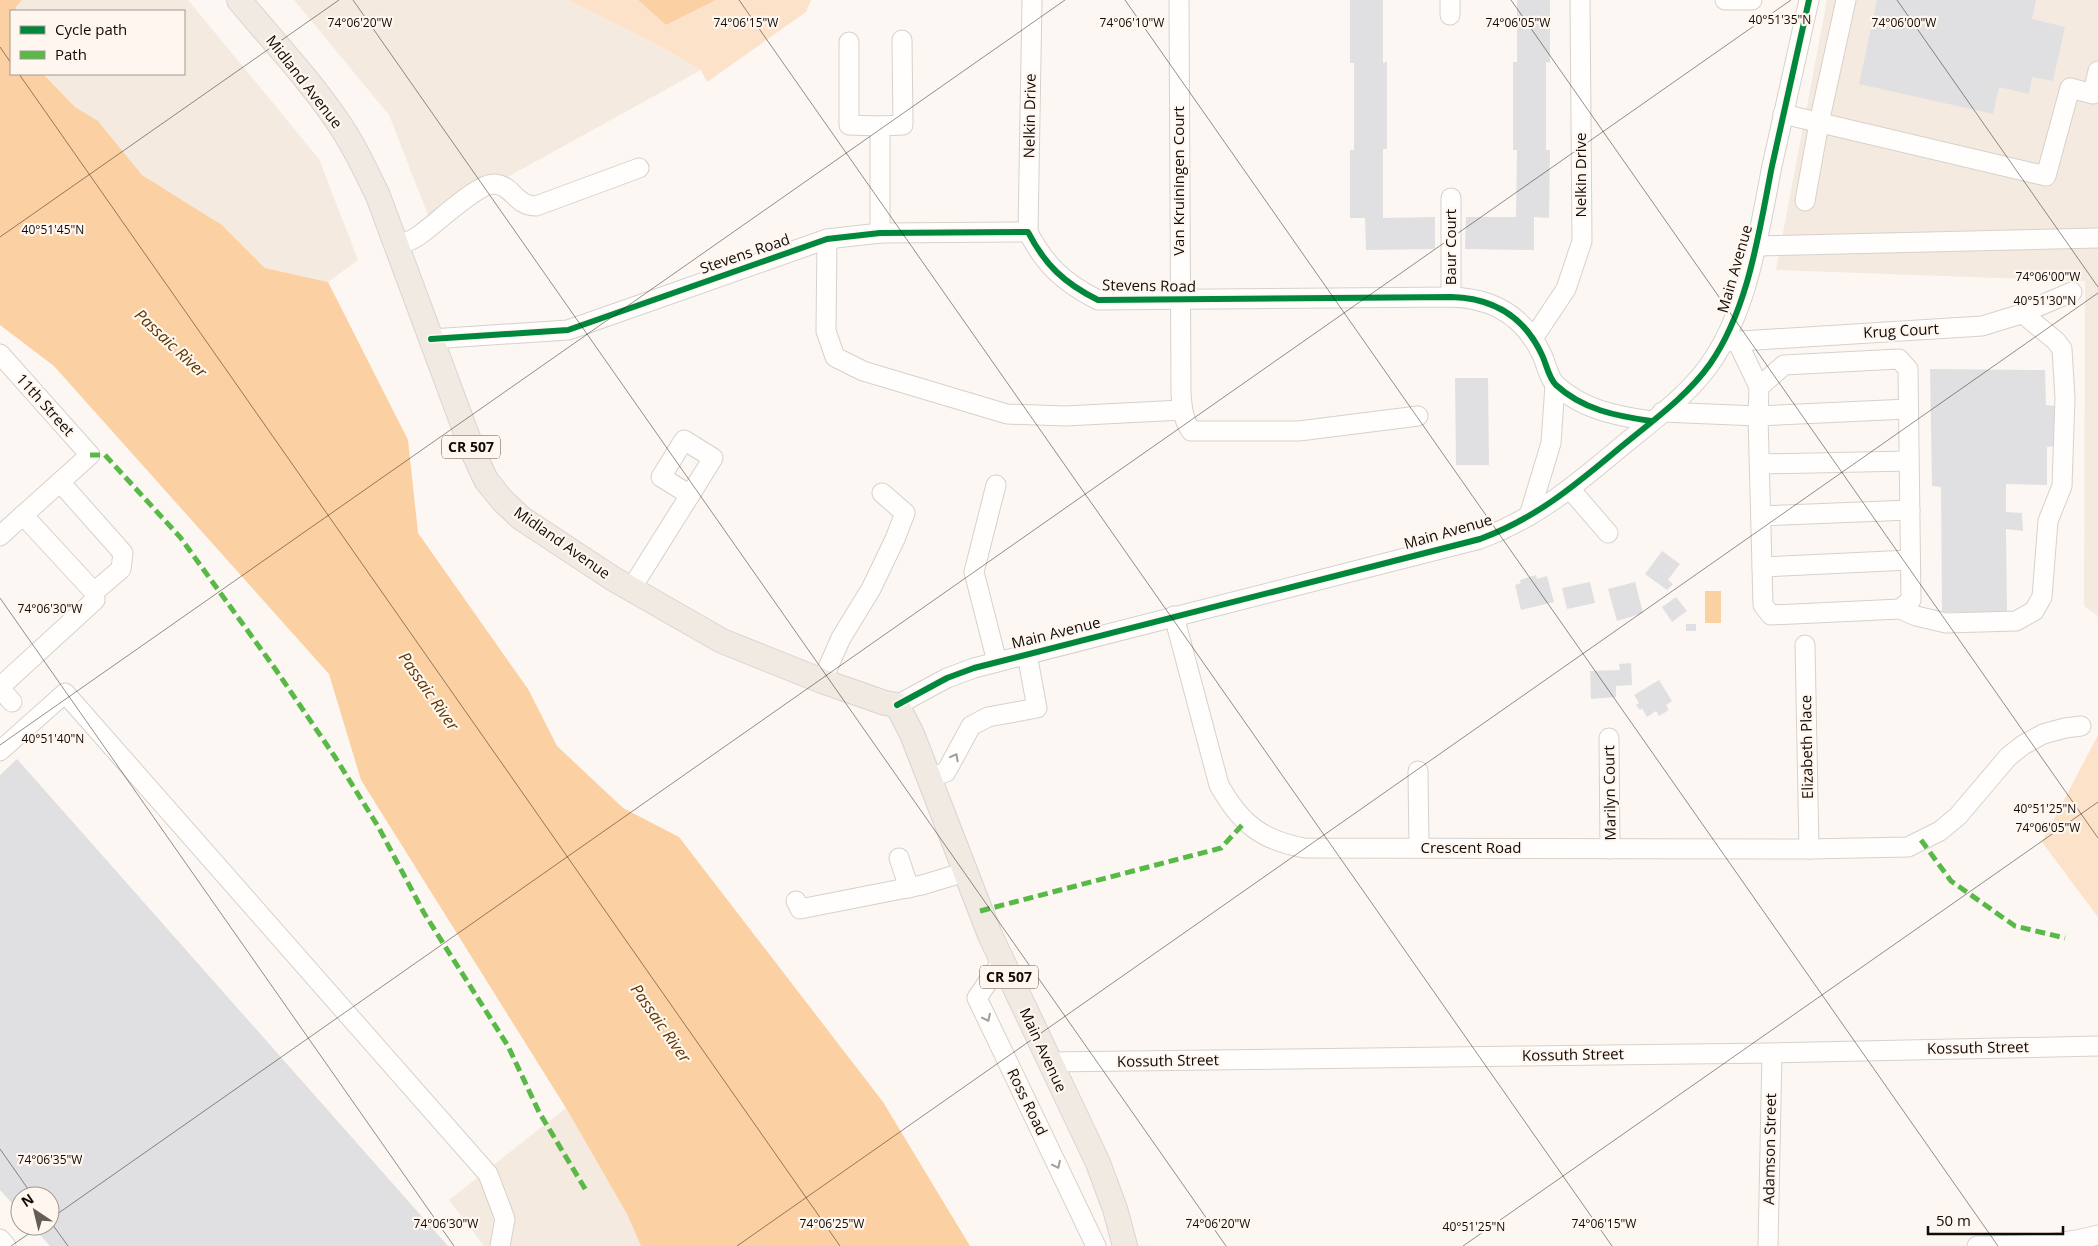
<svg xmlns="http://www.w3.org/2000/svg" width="2098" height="1246" font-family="'Open Sans',sans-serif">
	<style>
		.built { fill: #f4eadf }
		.green { fill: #fce2c8 }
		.water { fill: #fbd0a2 }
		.building { fill: #e0e0e2 }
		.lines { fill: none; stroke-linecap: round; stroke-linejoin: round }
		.minor-casing { stroke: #d7d1cb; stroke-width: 21 }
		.major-casing { stroke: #d8d4d2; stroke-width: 26 }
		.minor { stroke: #fffefd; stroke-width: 19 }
		.major { stroke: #f0eae3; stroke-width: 24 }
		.quiet { stroke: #58b947; stroke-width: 5; stroke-dasharray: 10 5; stroke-linecap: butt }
		.cycleway-casing { stroke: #fff7ef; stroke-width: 9 }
		.cycleway { stroke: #00873e; stroke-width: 6 }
		.oneway { stroke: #a09c9a }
		.ticks { fill: none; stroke: #110a05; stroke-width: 1; stroke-opacity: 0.45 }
		.labels { text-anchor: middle; stroke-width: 4.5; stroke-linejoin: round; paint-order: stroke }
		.shield { fill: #fff7ef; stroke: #58514b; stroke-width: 1 }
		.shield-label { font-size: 14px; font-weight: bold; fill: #110a05 }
		.street-label { font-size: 15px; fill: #110a05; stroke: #fff7ef }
		.water-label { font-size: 16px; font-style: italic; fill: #5c3601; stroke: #fff7ef }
		.ticks-label { font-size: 12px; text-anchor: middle; fill: #110a05; stroke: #fff7ef; stroke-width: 4.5; stroke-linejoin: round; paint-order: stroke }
	</style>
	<rect width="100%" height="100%" fill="#fcf7f2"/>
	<g class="built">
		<path d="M22,0H188L319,159L358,260L328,282L265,268L222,225L142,175L98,121L75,107L43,74H184V11H16V7Z"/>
		<path d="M294,0H568L654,43L701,70L430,220L389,115Z"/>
		<path d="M1827,0H2098V616L2084,606L2085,281L1776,270Z"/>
		<path d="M566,1108L627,1214L641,1246H484L449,1200Z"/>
	</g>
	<g class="green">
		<path d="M568,0H638L666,25L716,0H811L806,12L707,82L701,70L654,43Z"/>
		<path d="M2098,735V917L2042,842Z"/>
	</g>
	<g class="water">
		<path d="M0,0H22L16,7V11H11V74H43L75,107L98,121L142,175L222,225L265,268L328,282L408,440L418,533L528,689L557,746L623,808L679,837L883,1102L970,1246H641L627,1214L566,1108L361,780L329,674L54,366L0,325Z"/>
		<path d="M638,0H716L666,25Z"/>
		<rect x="1705" y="591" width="16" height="32"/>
	</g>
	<g class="building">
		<path d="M1350,0H1383V63L1387,62V149H1383V218L1435,217V249L1366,250L1365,218H1350V150H1354V63H1350Z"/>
		<path d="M1517,0H1550V63L1546,62V150H1550L1549,218L1534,217V250L1465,249L1466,217H1516L1517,150H1513V62H1517Z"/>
		<path d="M1877,0H2036L2032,19L2065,27L2053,81L2032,77L2029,94L1999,87L1993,114L1859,84Z"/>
		<path d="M1930,369L2045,370L2046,405L2056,406L2055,446L2047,447V485L2006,484V512L2022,513L2023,531L2006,529L2007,612H1942L1941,487L1932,486Z"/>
		<path d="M1455,378H1488L1489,465H1456Z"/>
		<path d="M1662,551L1680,564L1668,580L1673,584L1667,590L1645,574Z"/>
		<path d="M1536,575L1537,579L1547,576L1554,602L1521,610L1515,585L1521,583L1520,580Z"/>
		<path d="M1590,582L1595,603L1567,609L1562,588Z"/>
		<path d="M1635,582L1643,613L1617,621L1608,589Z"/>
		<path d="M1676,597L1687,611L1672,622L1662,607Z"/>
		<rect x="1686" y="624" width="10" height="7"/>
		<path d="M1631,663L1632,685L1616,686V697L1591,699L1590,671L1620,670L1619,664Z"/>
		<path d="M1659,680L1672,701L1666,705L1669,710L1659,716L1656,711L1647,717L1642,708L1640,710L1636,705L1639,703L1634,695Z"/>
		<path d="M17,759L448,1246H50L32,1226H50V1196H20V1212L0,1190V775Z"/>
	</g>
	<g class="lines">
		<g class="minor-casing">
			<g id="minor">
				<path d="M1179,0L1181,393C1182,408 1183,419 1191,431H1299L1418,416"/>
				<path d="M1725,0H1752"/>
				<path d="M1450,15V0"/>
				<path d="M849,42V125L880,126"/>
				<path d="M1783,114L2046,176L2070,88L2093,94L2098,71"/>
				<path d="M1451,198V297"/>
				<path d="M1805,201L1819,123L1846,0"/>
				<path d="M1028,232L1032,0"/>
				<path d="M880,233V126L903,125L902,40"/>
				<path d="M827,239L826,331L835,357L863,371L1007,414L1065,416L1182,410"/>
				<path d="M396,245C403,243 412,241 418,236C435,225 476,184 494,184C513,185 515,206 536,206L639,168"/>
				<path d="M1756,246L2098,238"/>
				<path d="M1534,337L1566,289L1582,241L1580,0"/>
				<path d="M431,339L568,330L827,239L880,233L1028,232C1045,265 1064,283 1098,300L1451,297C1493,298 1524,316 1542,355C1546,363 1549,379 1556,385C1583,410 1617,416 1651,421"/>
				<path d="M1737,341L1759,387"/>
				<path d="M1724,342L1982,326L2018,315L2072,292"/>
				<path d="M0,354L90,455L0,536"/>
				<path d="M1662,412L1758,416L1763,605L1771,615L1900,609L1911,600L1908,369L1899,359L1784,365L1759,387L1758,416L1908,409"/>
				<path d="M684,440L713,458L690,495L661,477Z"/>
				<path d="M1760,464L1909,461"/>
				<path d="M60,482L123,553L121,569L94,592"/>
				<path d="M996,485L974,572L997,662"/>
				<path d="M1570,489L1608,533"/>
				<path d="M1529,516L1551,443L1555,385"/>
				<path d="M1761,516L1910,510"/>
				<path d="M1762,567L1910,560"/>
				<path d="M631,589L690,495"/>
				<path d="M1900,609L1916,616L1946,623L2016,621L2034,611L2042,597L2048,521L2062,486L2065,398L2062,349L2056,341L2022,313"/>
				<path d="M1174,616L1219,785C1240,823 1261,840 1304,848L1809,849L1908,847L1940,831L1958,816L2008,757L2023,745L2043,734L2065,728L2081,726"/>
				<path d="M1805,645L1809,849"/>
				<path d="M822,681L841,638L871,589L895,539L905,513L882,493"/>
				<path d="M0,687L95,600L94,592L23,515"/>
				<path d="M0,688L12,702"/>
				<path d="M897,705L947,678L974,668L1480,539C1534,519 1572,488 1616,451C1648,424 1686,398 1710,364C1749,308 1759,231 1772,166C1784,111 1797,55 1809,0"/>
				<path d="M1609,738L1610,849"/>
				<path d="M0,751L65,693L488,1174L505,1219L500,1246"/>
				<path d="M1418,771L1419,848"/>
				<path d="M930,778L946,772L971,726L988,717L1037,708L1027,654"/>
				<path d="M899,858L909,888"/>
				<path d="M796,901L800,909L922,885L965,872"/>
				<path d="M1002,961L977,998L1096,1246"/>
				<path d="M1049,1062L1772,1053L2098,1046"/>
				<path d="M0,1239L6,1246"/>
				<path d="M1768,1246L1772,1053"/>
				<path d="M1977,1246C2017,1245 2060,1246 2098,1235"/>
			</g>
		</g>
		<g class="major-casing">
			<path id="major" d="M239,0C272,40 309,79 338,122C354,145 366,171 378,196L474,454L486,480L502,500L521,518L612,578L722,641L822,681L885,703L897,705L912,734L990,935L1098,1163L1115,1209L1125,1246"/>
		</g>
		<use href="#minor" class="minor"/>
		<use href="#major" class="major"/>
		<g class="quiet">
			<path d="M90,455H105L180,537L276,670L335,757L379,828L424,913L508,1046L539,1112L587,1192"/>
			<path d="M1921,840L1951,881L2015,926L2065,938"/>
			<path d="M980,911L1221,848L1245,822"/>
		</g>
		<g class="cycleway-casing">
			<g id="cycleway">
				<path d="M431,339L568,330L827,239L880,233L1028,232C1045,265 1064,283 1098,300L1451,297C1493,298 1524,316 1542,355C1546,363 1549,379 1556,385C1583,410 1617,416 1651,421"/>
				<path d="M897,705L947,678L974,668L1480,539C1534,519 1572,488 1616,451C1648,424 1686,398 1710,364C1749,308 1759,231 1772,166C1784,111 1797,55 1809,0"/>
			</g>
		</g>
		<use href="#cycleway" class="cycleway"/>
	</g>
	<defs><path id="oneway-chevron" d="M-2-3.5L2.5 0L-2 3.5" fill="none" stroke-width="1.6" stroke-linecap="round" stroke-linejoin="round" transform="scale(1.25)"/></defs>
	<g class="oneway">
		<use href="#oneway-chevron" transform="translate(955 757) rotate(-61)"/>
		<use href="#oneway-chevron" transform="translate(987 1018) rotate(64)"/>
		<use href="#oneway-chevron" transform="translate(1057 1165) rotate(64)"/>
	</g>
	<path class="ticks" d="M353,0L1226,1246M739,0L1612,1246M1125,0L1998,1246M1511,0L2098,838M1897,0L2098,287M0,47L11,63M19,74L840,1246M0,237L339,0M0,598L454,1246M0,745L1065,0M0,1149L33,1196M50,1219L1791,0M50,1221L68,1246M11,1246L40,1226M737,1246L2098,293M1463,1246L2098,802"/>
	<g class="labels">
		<g class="shield">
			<rect x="442" y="435.5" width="58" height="23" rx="4"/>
			<rect x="980" y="965.5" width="58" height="23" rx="4"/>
		</g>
		<g class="shield-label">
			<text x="471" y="452">CR 507</text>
			<text x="1009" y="982">CR 507</text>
		</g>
		<g class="street-label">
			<text transform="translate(304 82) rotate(52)" y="5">Midland Avenue</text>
			<text transform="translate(1030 116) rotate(-89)" y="5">Nelkin Drive</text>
			<text transform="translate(1581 175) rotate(-90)" y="5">Nelkin Drive</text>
			<text transform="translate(1179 181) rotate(-90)" y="5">Van Kruiningen Court</text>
			<text transform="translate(1451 247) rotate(-90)" y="5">Baur Court</text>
			<text transform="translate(745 254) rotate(-19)" y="5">Stevens Road</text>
			<text transform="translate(1735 269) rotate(-74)" y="5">Main Avenue</text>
			<text transform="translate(1149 286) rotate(1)" y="5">Stevens Road</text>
			<text transform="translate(1901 331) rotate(-3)" y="5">Krug Court</text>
			<text transform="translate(45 405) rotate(48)" y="5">11th Street</text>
			<text transform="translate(1448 532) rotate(-16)" y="5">Main Avenue</text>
			<text transform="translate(562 543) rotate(35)" y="5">Midland Avenue</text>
			<text transform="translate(1056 633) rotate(-14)" y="5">Main Avenue</text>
			<text transform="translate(1807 747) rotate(-91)" y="5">Elizabeth Place</text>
			<text transform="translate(1610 793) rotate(-91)" y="5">Marilyn Court</text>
			<text x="1471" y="853">Crescent Road</text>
			<text transform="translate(1978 1048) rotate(-1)" y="5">Kossuth Street</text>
			<text transform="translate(1043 1050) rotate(65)" y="5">Main Avenue</text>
			<text transform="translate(1573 1055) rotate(-1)" y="5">Kossuth Street</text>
			<text transform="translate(1168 1061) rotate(-1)" y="5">Kossuth Street</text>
			<text transform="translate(1027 1102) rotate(64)" y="5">Ross Road</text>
			<text transform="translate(1770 1149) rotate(-89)" y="5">Adamson Street</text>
		</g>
		<g class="water-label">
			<text transform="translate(171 343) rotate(43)" y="6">Passaic River</text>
			<text transform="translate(429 691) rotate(55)" y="6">Passaic River</text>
			<text transform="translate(661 1023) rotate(55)" y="6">Passaic River</text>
		</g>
	</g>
	<g class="ticks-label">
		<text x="1780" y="24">40°51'35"N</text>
		<text x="1518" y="27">74°06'05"W</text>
		<text x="360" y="27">74°06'20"W</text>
		<text x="746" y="27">74°06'15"W</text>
		<text x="1132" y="27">74°06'10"W</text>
		<text x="1904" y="27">74°06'00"W</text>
		<text x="53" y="234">40°51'45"N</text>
		<text x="2048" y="281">74°06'00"W</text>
		<text x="2045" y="305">40°51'30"N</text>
		<text x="50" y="613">74°06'30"W</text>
		<text x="53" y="743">40°51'40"N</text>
		<text x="2045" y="813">40°51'25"N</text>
		<text x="2048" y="832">74°06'05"W</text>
		<text x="50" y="1164">74°06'35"W</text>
		<text x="446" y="1228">74°06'30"W</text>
		<text x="832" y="1228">74°06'25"W</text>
		<text x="1218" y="1228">74°06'20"W</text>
		<text x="1604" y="1228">74°06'15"W</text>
		<text x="1474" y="1231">40°51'25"N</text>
	</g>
	<rect x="10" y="10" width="175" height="65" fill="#fff7ef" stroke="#a09891"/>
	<rect x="20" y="26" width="25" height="8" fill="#00873e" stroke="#a09891"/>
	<text x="55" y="35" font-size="15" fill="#110a05">Cycle path</text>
	<rect x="20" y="51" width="25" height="8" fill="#58b947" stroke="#a09891"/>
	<text x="55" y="60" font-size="15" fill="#110a05">Path</text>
	<g transform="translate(35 1211) rotate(325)"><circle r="24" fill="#fff7ef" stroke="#a09891"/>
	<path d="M0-4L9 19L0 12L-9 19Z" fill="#635d58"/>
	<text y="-8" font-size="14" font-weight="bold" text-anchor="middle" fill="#110a05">N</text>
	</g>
	<path d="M1928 1226v8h135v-8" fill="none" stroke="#110a05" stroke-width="2.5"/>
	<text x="1936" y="1226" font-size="15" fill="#110a05" stroke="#fff7ef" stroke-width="4" paint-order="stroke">50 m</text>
</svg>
